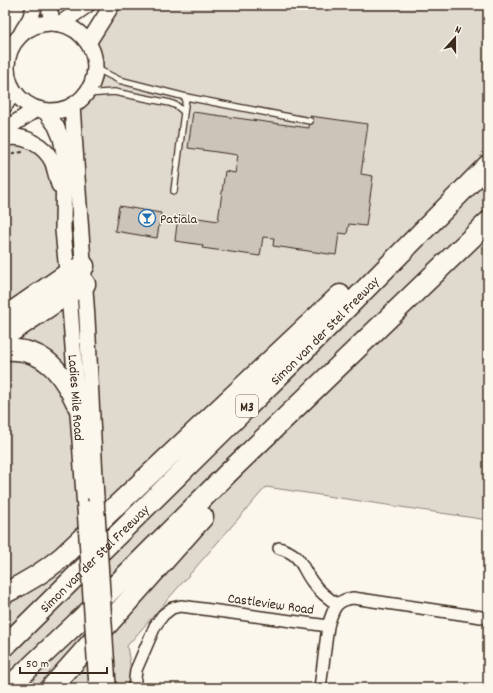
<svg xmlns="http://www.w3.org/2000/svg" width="493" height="693" font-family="Dekko,sans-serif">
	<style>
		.green { fill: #dfd9ce; stroke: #8d8276 }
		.building { fill: #ccc4b9; stroke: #3b2a1e }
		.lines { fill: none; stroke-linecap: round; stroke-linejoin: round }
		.service-casing { stroke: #3b2a1e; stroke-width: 8 }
		.minor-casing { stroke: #3b2a1e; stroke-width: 14 }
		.secondary-casing { stroke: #3b2a1e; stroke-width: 18 }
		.motorway-casing { stroke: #3b2a1e; stroke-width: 23 }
		.path { stroke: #3b2a1e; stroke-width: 2; stroke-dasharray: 4 3; stroke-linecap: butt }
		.service { stroke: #fbf7ec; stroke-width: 5.5 }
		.minor { stroke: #fbf7ec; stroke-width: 11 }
		.secondary { stroke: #fbf7ec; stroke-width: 15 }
		.motorway { stroke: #fbf7ec; stroke-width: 20 }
		.secondary-bridge-casing { stroke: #3b2a1e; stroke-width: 18; stroke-linecap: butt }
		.secondary-bridge { stroke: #fbf7ec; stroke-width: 15 }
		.labels { text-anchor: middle; stroke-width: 3; stroke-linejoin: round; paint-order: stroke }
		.shield { fill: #fbf7ec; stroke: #75685c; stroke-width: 1 }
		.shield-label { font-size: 13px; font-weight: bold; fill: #3b2a1e }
		.poi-label { font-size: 14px; fill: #3b2a1e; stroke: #fbf7ec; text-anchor: start }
		.street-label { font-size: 14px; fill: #3b2a1e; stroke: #fbf7ec }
	</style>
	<rect width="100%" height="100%" fill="#fbf7ec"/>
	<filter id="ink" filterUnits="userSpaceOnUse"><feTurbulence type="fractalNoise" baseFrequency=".025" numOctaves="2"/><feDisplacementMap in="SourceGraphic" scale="8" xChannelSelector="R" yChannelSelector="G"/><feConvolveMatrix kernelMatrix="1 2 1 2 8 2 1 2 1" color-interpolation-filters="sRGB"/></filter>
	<g filter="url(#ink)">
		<g class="green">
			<path d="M112,5H488V520L266,487L127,646L134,688H108L72,106C95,91 102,67 88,43Z"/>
			<path d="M5,138L39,146L64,203L97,688H5Z"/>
		</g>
		<g class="building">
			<path d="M193,112L309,128L310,116L368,124L361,174L373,176L366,226L349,224L347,234L339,233L336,255L273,246L274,238L263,237L260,256L202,248L203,245L175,241L178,215L218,221L225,171L235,173L238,155L188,148Z"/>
			<path d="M119,206L161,213L157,238L115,231Z"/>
		</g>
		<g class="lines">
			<g class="service-casing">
				<g id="service">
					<path d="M95,68L119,80L186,97L174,191"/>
					<path d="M86,94L114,92L170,103L177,106L184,112"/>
					<path d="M186,97L310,121"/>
				</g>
			</g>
			<g class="minor-casing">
				<g id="minor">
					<path d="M279,548C303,555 300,566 313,583C320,592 327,598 337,604"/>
					<path d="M134,688L136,670L155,626L163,615L172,608L181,606L328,626C333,610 335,600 353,598L488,618"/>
					<path d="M320,688L328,626"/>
				</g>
			</g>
			<g class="secondary-casing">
				<g id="secondary">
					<path d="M48,5L53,23"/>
					<circle cx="51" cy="67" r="44"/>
					<path d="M60,24L87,5"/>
					<path d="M22,32L30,19L35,5"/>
					<path d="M88,43L112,5"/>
					<path d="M5,105L14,92"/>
					<path d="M72,106L87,318L96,498"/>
					<path id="s1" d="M45,111L56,126L61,138L64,153L63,230L69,293L85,508"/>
					<path d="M5,128L15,123L36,109"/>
					<path d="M5,138C24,134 45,145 53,163C55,170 57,178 59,185"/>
				</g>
			</g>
			<g class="motorway-casing">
				<g id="motorway">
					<path d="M5,317L67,274L84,266"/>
					<path d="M5,336L69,293L85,284"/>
					<path d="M5,350C45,347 63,374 78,406"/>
					<path d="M5,593C26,583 44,572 62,557L340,295"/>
					<path id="s2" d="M5,646L308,347L488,165"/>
					<path d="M8,688L102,599L229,472L488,222"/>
					<path d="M51,688L203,517"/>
				</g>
			</g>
			<path class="path" d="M5,154L23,152"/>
			<use href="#service" class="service"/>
			<use href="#minor" class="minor"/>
			<use href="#secondary" class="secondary"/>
			<use href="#motorway" class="motorway"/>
			<g class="secondary-bridge-casing">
				<g id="secondary-bridge">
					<path d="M96,498L108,686"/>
					<path d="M85,508L97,687"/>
				</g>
			</g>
			<use href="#secondary-bridge" class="secondary-bridge"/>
		</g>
	</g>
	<defs>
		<g id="bar-ring" transform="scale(0.9)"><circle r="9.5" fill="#fbf7ec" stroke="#1f6fb2" stroke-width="1.5"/><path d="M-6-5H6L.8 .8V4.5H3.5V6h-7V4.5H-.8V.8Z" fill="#1f6fb2"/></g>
	</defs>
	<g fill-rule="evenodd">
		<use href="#bar-ring" x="147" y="218"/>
	</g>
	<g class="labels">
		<rect class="shield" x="236" y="395" width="22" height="22" rx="3"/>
		<g class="shield-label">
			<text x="247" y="411">M3</text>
		</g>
		<g class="poi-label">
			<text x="160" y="223">Patiala</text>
		</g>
		<g class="street-label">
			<text dy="5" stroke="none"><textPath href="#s2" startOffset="449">Simon van der Stel Freeway</textPath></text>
			<text dy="5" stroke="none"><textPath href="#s1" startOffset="292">Ladies Mile Road</textPath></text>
			<text dy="5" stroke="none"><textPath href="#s2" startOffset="125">Simon van der Stel Freeway</textPath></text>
			<text transform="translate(271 603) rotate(8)" y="5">Castleview Road</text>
		</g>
	</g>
	<rect width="493" height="693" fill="none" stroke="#fbf7ec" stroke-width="20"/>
	<rect x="10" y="10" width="473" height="673" fill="none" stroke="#3b2a1e" stroke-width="1.5" filter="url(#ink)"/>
	<g transform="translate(455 38) rotate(21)" stroke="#fbf7ec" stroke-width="3" paint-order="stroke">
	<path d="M0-3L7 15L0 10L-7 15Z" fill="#3b2a1e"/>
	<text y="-6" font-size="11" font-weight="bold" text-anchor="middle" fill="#3b2a1e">N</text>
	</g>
	<path d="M20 667v6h87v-6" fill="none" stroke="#3b2a1e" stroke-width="2"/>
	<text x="26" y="667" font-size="12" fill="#3b2a1e" stroke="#fbf7ec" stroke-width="3" paint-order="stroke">50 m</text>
</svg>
